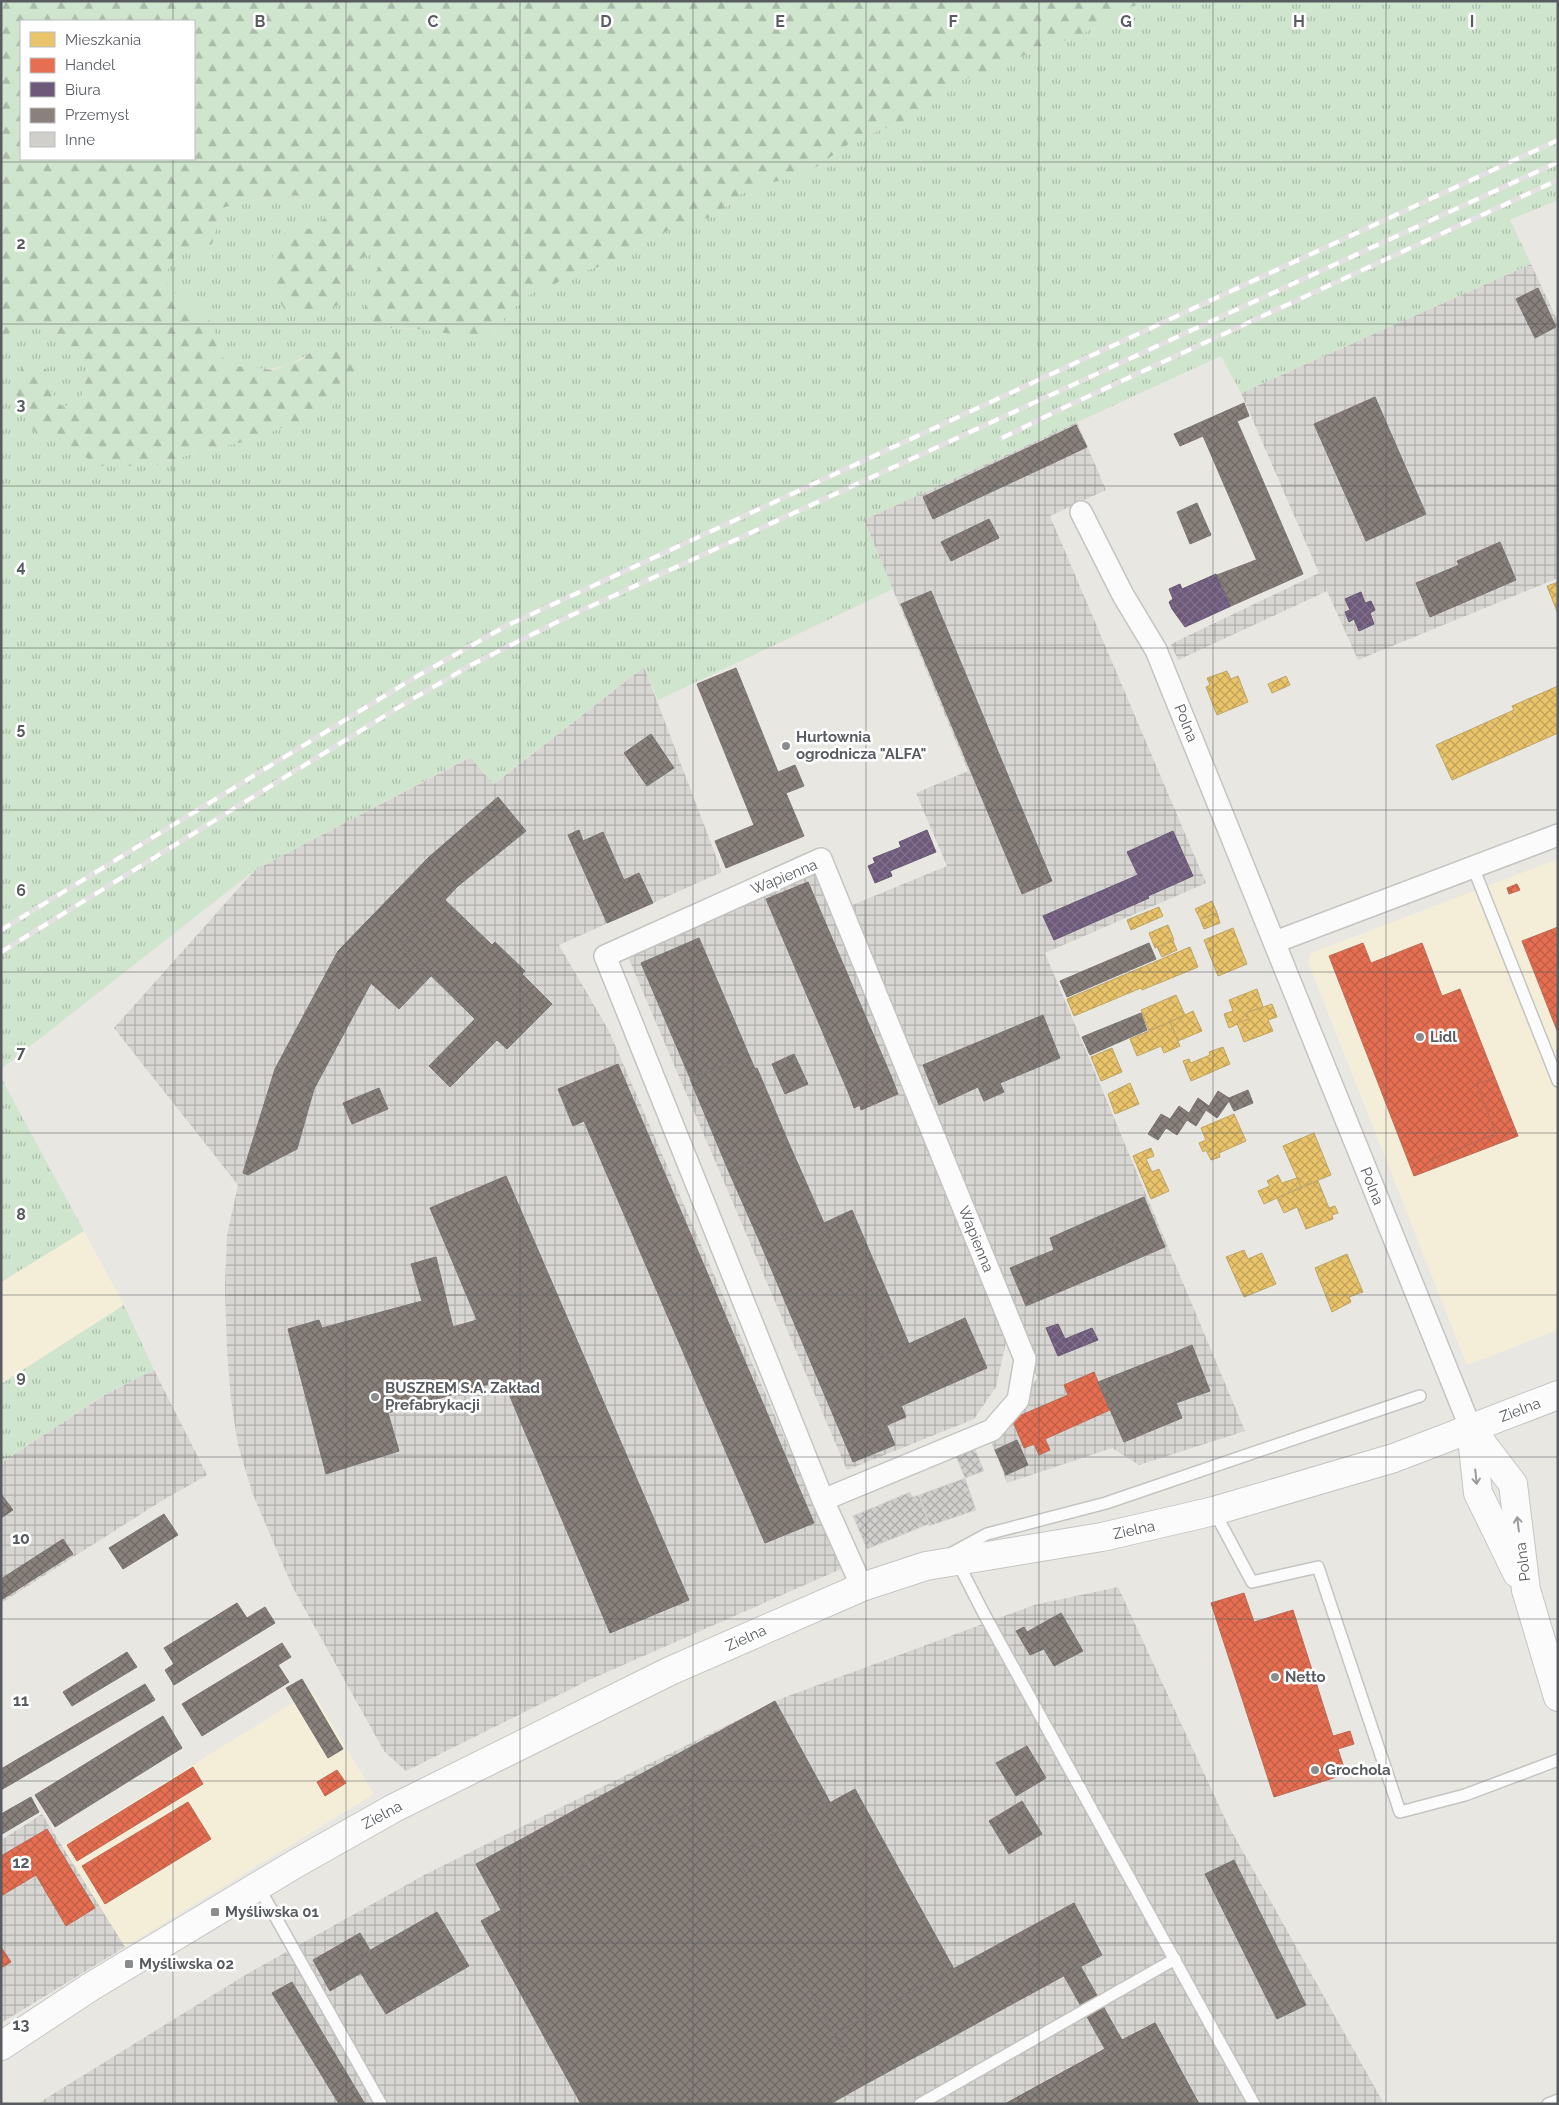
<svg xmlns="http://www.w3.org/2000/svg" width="1559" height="2105" font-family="Raleway,sans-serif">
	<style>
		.commercial { fill: #f4eed9 }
		.industrial { fill: url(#industrial-grid) }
		.grass { fill: url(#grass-tufts) }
		.forest { fill: url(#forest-firs); fill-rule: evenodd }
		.homes { fill: url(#homes-cross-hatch); stroke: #bea567 }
		.shops { fill: url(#shops-cross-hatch); stroke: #bc6956 }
		.offices { fill: url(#offices-cross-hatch); stroke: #675a72 }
		.industry { fill: url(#industry-cross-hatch); stroke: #7b7674 }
		.building { fill: url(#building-cross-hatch); stroke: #d8d6d2 }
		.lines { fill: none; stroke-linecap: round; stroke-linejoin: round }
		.lane-casing { stroke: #c4c4c3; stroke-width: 14 }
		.street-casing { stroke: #c4c4c3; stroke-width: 24 }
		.secondary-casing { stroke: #c5c5c4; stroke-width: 30 }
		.lane { stroke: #fcfbfb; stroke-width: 11 }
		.street { stroke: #fcfbfb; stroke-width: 21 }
		.secondary { stroke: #fcfbfb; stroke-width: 28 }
		.rail-casing { stroke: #e1e1e0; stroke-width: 5.5 }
		.rail { stroke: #fff; stroke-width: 4; stroke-dasharray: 11; stroke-linecap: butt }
		.oneway { stroke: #9a9c9e }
		.grid { fill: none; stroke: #585c60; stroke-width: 1; stroke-opacity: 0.55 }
		.poi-dot { fill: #8a8d8e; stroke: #fff; stroke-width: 2 }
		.labels { text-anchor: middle; stroke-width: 5; stroke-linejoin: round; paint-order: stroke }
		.street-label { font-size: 15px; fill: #585c60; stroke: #fff }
		.poi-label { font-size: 15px; font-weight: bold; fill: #585c60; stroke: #fff; text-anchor: start }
		.grid-label { font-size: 16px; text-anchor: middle; font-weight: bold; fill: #585c60; stroke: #fff; stroke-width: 5; stroke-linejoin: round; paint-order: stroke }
	</style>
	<defs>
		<pattern id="industrial-grid" width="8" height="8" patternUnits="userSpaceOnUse" patternTransform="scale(1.25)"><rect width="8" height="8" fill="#d8d6d2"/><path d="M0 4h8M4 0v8" fill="none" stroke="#b2b1ae"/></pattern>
		<pattern id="grass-tufts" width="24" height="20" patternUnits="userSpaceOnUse" patternTransform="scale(1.25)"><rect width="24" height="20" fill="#cfe5cd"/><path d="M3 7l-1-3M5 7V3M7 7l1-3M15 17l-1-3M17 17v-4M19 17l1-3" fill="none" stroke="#abbdaa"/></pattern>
		<pattern id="forest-firs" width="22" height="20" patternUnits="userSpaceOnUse" patternTransform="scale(1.25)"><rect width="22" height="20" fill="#cfe5cd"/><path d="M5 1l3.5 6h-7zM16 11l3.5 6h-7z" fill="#abbdaa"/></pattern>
		<pattern id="homes-cross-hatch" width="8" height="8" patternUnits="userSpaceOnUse" patternTransform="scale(1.25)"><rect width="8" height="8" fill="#e9c46a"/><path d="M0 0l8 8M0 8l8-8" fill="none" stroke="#c0a25b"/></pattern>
		<pattern id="shops-cross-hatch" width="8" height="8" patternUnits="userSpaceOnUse" patternTransform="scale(1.25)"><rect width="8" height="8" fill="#e76f51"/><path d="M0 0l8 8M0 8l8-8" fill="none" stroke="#be5e47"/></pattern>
		<pattern id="offices-cross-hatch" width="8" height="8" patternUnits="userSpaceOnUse" patternTransform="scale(1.25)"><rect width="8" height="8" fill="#6d597a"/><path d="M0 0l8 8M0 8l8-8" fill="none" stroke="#80708b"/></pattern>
		<pattern id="industry-cross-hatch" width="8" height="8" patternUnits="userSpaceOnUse" patternTransform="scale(1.25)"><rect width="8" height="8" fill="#8a817c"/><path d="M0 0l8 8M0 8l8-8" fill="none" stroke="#6e6864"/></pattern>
		<pattern id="building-cross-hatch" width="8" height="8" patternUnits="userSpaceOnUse" patternTransform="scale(1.25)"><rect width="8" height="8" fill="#d0cfcc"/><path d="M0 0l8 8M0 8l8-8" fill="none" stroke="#acaba9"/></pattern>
	</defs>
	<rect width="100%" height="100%" fill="#e8e7e2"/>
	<g class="commercial">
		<path d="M1558,859V1330L1467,1365L1308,962L1311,953Z"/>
		<path d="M84,1231L124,1305L1,1384V1282Z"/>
		<path d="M312,1691L374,1794L125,1947L62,1846Z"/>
	</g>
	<g class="industrial">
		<path d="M1531,264L1558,322V578L1358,660L1327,591L1178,660L1171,644L1319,573L1241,393Z"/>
		<path d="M1077,422L1106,490L1050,516L1206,883L1045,953L1245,1431L1139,1465L1112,1448L1007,1483L990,1439L1015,1409L1037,1378L845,908L947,866L916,793L968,771L864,520Z"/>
		<path d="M644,667L722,872L559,945L609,1031L841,1569L589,1680L406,1771L384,1751L292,1586L252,1492L238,1445L231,1400L227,1351L225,1287L227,1235L238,1185L114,1028L255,870L471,757L494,784Z"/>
		<path d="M818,871L1006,1342L996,1387L974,1419L847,1470L628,957Z"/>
		<path d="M154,1370L207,1475L163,1500L1,1603V1463L108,1393Z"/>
		<path d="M1118,1587L1227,1823L1384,2104H37L247,1974L426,1874L780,1699L1034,1605Z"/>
		<path d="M42,1814L125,1947L1,2023V1840Z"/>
	</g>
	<g class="grass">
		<path d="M1149,1H1558V200L1510,220L1531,264L1241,393L1221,356L864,520L893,589L658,700L644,667L493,784L470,757L255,870L1,1069V341L13,329L38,326L66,341L88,369L81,398L63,408L51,392L50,374L15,390L154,466L194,453L243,442L330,410L317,347C285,373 265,371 226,365L209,319L170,290L165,276L174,253L193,247L212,244L222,208C237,204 290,191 303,197C311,201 320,211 327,217L309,229H291L285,310L303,318L341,304L359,260L375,251L379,266L365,294L382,328L499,330L505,317L524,298L539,289L554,285L567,276L608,264L661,234L686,223L716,216L739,195L760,185L805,175L856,139L900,123L917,112L933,95L961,80L990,72L1037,49L1070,39L1105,23L1131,7Z"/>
		<path d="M1,1078L84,1231L1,1282Z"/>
		<path d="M124,1305L154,1370L107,1393L1,1463V1384Z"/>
	</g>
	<path class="forest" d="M1,1H1149L1131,7L1105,23L1070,39L1037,49L990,72L961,80L933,95L917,112L900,123L856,139L805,175L760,185L739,195L716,216L686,223L661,234L608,264L567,276L554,285L539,289L524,298L505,317L499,330L485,335H458L412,328H382L365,319V294L379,266L375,251L359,260L341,304L303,318L285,310L272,289L273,241L291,229H309L327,217C320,211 311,201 303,197C289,191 237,204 222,208L212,244C199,248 188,248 175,253L165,276L170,290L209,319L226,365L274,370L301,360L317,347L339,344L354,354L358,373L342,377L331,410L243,442L194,453L154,466H102L35,432L23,416L15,390L22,367L43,366L50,374L51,392L63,408L81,398L88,369L66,341L38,326L13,329L1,341ZM21,21H194V159H21Z"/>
	<g class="homes">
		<path d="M1558,582V614L1547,586Z"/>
		<path d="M1227,671L1231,679L1238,676L1248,702L1217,715L1206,687L1210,685L1207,678Z"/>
		<path d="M1286,676L1290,685L1272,693L1268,684Z"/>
		<path d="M1558,686V733L1452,780L1436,745L1514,710L1512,706Z"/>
		<path d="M1212,901L1217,913L1200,919L1195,909Z"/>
		<path d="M1159,907L1163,916L1131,930L1127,920Z"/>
		<path d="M1217,913L1220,923L1204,929L1200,919Z"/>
		<path d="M1168,925L1174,940L1155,948L1149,933Z"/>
		<path d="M1233,928L1247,964L1218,976L1204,940Z"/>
		<path d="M1173,941L1177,950L1162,957L1157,947Z"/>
		<path d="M1190,947L1198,967L1142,990L1141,988L1074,1016L1067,999Z"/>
		<path d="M1257,989L1263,1007L1246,1013L1249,1019L1229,1028L1224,1014L1233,1011L1229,1000Z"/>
		<path d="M1176,995L1185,1015L1149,1031L1141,1010Z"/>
		<path d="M1272,1004L1277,1017L1268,1020L1273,1031L1244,1042L1237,1023L1249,1019L1246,1013Z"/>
		<path d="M1193,1011L1202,1031L1178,1041L1170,1022Z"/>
		<path d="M1170,1022L1180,1046L1164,1053L1161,1046L1137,1056L1130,1039Z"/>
		<path d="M1223,1047L1230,1064L1191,1081L1183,1061L1189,1059L1191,1063L1210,1055L1209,1052Z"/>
		<path d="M1112,1048L1122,1072L1101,1081L1091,1057Z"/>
		<path d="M1130,1083L1139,1104L1115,1114L1108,1094Z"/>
		<path d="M1234,1114L1246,1141L1219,1153L1220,1157L1211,1160L1206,1150L1203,1152L1199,1143L1206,1140L1201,1128Z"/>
		<path d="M1314,1133L1331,1175L1301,1187L1283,1146Z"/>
		<path d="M1151,1148L1154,1156L1146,1159L1152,1172L1159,1169L1169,1191L1151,1199L1133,1156Z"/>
		<path d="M1278,1175L1282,1183L1297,1178L1301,1187L1264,1204L1258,1191L1270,1186L1267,1181Z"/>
		<path d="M1318,1181L1329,1208L1335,1206L1338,1213L1332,1215L1333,1219L1306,1229L1297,1207L1284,1213L1277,1198Z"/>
		<path d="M1244,1250L1248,1259L1262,1253L1276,1284L1244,1297L1226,1257Z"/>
		<path d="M1347,1254L1363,1292L1349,1297L1351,1302L1332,1312L1315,1268Z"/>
	</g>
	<g class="shops">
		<path d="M1517,884L1520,890L1509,894L1507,888Z"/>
		<path d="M1558,927V1033L1522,941Z"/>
		<path d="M1363,943L1371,963L1422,943L1442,996L1460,989L1495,1078L1477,1084L1496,1134L1432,1159L1435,1168L1414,1176L1329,956Z"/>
		<path d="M1495,1078L1518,1136L1435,1168L1432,1159L1496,1134L1477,1084Z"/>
		<path d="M1094,1372L1110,1410L1045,1439L1050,1450L1039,1455L1034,1444L1024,1448L1012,1419L1068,1395L1064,1385Z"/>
		<path d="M1244,1593L1254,1622L1293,1610L1333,1736L1350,1731L1354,1744L1338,1749L1346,1774L1274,1797L1211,1603Z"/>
		<path d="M193,1767L203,1784L77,1861L67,1845Z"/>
		<path d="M337,1770L346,1783L325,1796L317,1782Z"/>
		<path d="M188,1802L211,1839L105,1904L82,1866Z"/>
		<path d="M47,1829L95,1908L66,1926L36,1875L1,1896V1856Z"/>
		<path d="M1,1947L11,1962L1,1968Z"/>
	</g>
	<g class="offices">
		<path d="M1216,574L1231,606L1185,627L1172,609L1169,602L1173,599L1169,589L1180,584L1182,589Z"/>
		<path d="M1361,592L1365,603L1371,601L1375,610L1370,613L1374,624L1359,631L1354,619L1349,622L1345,612L1350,610L1345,599Z"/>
		<path d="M927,830L936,852L890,871L892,876L875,883L868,866L875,863L873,858L901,847L899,842Z"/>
		<path d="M1173,831L1193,876L1148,896L1149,898L1054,940L1043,916L1138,875L1127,852Z"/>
		<path d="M1058,1324L1065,1339L1092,1328L1098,1340L1058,1356L1046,1328Z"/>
	</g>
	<g class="industry">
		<path d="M1538,288L1556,327L1535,338L1516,299Z"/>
		<path d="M1375,397L1426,514L1366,541L1314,424Z"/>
		<path d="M1244,403L1249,416L1180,446L1174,434Z"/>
		<path d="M1237,421L1298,562L1264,577L1203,436Z"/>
		<path d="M1076,425L1087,447L1049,465L1038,443Z"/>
		<path d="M1038,443L1049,465L933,519L923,497Z"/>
		<path d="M1197,503L1211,535L1190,544L1177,512Z"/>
		<path d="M989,519L999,538L951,561L941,542Z"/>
		<path d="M1500,542L1516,580L1430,617L1416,583L1459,565L1457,561Z"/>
		<path d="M1256,560L1264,577L1298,562L1303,574L1231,606L1217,575Z"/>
		<path d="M931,591L1052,881L1022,894L901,604Z"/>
		<path d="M736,668L778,772L795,765L804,786L786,793L804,836L726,868L715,841L754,825L697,684Z"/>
		<path d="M651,734L674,768L647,786L624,753Z"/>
		<path d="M498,797L526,831L458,886L429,857Z"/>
		<path d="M579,830L583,841L603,832L637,910L607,923L568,835Z"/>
		<path d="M429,857L458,886L401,946L431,976L399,1009L371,983L314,1089L275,1069L338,951Z"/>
		<path d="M639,873L653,903L637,910L624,880Z"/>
		<path d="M808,882L891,1076L849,1094L766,899Z"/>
		<path d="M445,900L492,945L495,942L525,971L522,974L552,1004L507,1049L497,1040L450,1087L429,1066L475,1019L401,946Z"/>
		<path d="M699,938L749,1055L690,1078L641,963Z"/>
		<path d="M1149,943L1156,959L1067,997L1060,981Z"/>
		<path d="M1141,1013L1147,1030L1090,1055L1082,1037Z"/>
		<path d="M1043,1015L1060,1058L1000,1083L1004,1092L984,1101L978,1087L939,1105L923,1065Z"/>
		<path d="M794,1054L808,1084L785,1094L772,1064Z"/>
		<path d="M749,1055L755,1069L757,1068L790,1146L729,1172L690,1079Z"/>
		<path d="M618,1064L814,1523L765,1543L584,1121L573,1126L558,1089Z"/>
		<path d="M275,1069L314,1089L297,1149L270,1163L248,1156Z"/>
		<path d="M891,1076L898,1094L861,1110L860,1105L854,1108L849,1094Z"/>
		<path d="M379,1088L388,1109L352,1124L343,1103Z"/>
		<path d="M1248,1090L1253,1103L1234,1111L1229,1101L1217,1118L1206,1110L1196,1126L1187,1120L1177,1135L1166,1128L1158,1140L1148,1134L1161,1114L1170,1119L1179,1106L1189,1113L1198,1098L1209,1106L1218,1091L1229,1098Z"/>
		<path d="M790,1146L824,1223L784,1240L780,1231L759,1240L729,1172Z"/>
		<path d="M248,1156L270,1163L248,1175L243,1173Z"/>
		<path d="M506,1176L689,1600L610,1633L503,1380L388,1413L399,1451L326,1474L288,1329L319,1320L322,1328L422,1301L411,1264L436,1257L453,1327L477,1320L430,1208Z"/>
		<path d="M1144,1197L1165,1247L1123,1265L1102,1215Z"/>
		<path d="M852,1210L909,1344L880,1357L824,1223Z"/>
		<path d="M1102,1215L1123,1265L1026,1306L1010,1268L1054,1250L1050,1238Z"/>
		<path d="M824,1223L906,1417L845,1443L759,1240L780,1231L784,1240Z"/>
		<path d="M965,1318L987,1368L901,1406L880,1357Z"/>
		<path d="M1192,1345L1210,1391L1190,1398L1173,1353Z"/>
		<path d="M1173,1353L1190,1398L1176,1403L1159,1358Z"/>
		<path d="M1159,1358L1182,1418L1124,1442L1098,1382Z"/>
		<path d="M887,1426L895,1445L853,1462L845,1443Z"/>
		<path d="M1017,1440L1028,1465L1006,1475L995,1450Z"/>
		<path d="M1,1494L13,1510L1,1518Z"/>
		<path d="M164,1514L178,1535L123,1569L109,1548Z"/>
		<path d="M63,1539L73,1554L1,1600V1579Z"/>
		<path d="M237,1603L247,1618L265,1607L275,1623L174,1685L165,1670L174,1664L164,1648Z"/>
		<path d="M1061,1613L1083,1651L1054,1666L1044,1649L1030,1655L1016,1631L1024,1627L1027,1632Z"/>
		<path d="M282,1643L291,1657L278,1665L289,1682L202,1736L182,1704Z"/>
		<path d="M127,1652L137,1667L72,1706L63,1692Z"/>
		<path d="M302,1679L343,1749L328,1758L286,1688Z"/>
		<path d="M145,1684L155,1700L1,1790V1769Z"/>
		<path d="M775,1701L830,1802L735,1855L705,1798L501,1910L476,1864Z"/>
		<path d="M163,1716L182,1748L55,1827L35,1795Z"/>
		<path d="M1027,1746L1046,1778L1016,1796L996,1763Z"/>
		<path d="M855,1789L954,1969L834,2034L735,1855Z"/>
		<path d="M31,1797L39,1812L2,1834L1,1814Z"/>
		<path d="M705,1798L862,2086L830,2104H581L481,1921Z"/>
		<path d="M1022,1801L1042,1834L1009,1854L989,1821Z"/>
		<path d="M1234,1860L1306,2005L1277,2019L1205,1874Z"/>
		<path d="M1074,1903L1102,1955L862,2086L834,2034Z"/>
		<path d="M437,1912L469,1966L386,2014L353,1960Z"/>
		<path d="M360,1933L370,1950L353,1960L361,1973L330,1991L313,1960Z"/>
		<path d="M1081,1967L1122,2040L1105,2049L1064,1976Z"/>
		<path d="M292,1982L365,2104H339L272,1993Z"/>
		<path d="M1155,2023L1199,2104H1005L1105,2049Z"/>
		<path d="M1155,2023L1199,2104H1005L1105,2049Z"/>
	</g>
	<g class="building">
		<path d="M974,1447L984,1471L965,1478L955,1454Z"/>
		<path d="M965,1478L976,1510L929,1526L919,1495Z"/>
		<path d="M910,1492L912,1497L919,1495L929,1524L867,1549L853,1516Z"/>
	</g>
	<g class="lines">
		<g class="lane-casing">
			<g id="lane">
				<path d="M1473,867L1558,1081"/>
				<path d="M1214,1511L1252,1582L1318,1567L1400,1812L1465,1795L1558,1760"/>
				<path d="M952,1553L987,1534L1106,1503L1420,1396"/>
				<path d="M957,1561L983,1612L1254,2104"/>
				<path d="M258,1886L381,2104"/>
				<path d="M920,2104L1175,1959"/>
				<path d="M1548,2104L1558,2100"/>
			</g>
		</g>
		<g class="street-casing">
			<g id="street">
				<path d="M1081,512L1123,595L1156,650L1471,1429"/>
				<path d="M1275,942L1558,835"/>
				<path d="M823,1500L992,1430L1018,1400L1025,1359L821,859L605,956L823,1500L862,1587"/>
			</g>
		</g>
		<g class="secondary-casing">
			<g id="secondary">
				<path d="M1471,1429L1513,1484L1526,1590L1558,1697"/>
				<path d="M1471,1429L1478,1493L1517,1573"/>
				<path d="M1,2046L92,1986L295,1864L394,1808L670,1671L862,1587L926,1566L1102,1537L1214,1511L1394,1458L1558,1395"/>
			</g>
		</g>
		<use href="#lane" class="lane"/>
		<use href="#street" class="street"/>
		<use href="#secondary" class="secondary"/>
		<g class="rail-casing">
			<g id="rail">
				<path d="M1002,438L1063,408L1558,180"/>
				<path d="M1,930L414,678L506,626L1558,140"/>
				<path d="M1,952L404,704L471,665L563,619L1558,162"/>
			</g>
		</g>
		<use href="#rail" class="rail"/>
	</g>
	<defs><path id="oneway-shaft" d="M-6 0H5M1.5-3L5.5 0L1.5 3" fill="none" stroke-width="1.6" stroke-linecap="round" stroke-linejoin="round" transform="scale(1.25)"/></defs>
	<g class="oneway">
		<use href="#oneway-shaft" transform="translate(1476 1477) rotate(84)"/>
		<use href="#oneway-shaft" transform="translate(1518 1524) rotate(-97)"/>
	</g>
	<path class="grid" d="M173,1V21M346,1V2104M520,1V2104M693,1V2104M866,1V2104M1039,1V2104M1213,1V2104M1386,1V2104M173,159V2104M1,162H1558M1,324H1558M1,486H1558M1,648H1558M1,810H1558M1,972H1558M1,1133H1558M1,1295H1558M1,1457H1558M1,1619H1558M1,1781H1558M1,1943H1558"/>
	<g class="poi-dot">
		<circle cx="786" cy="746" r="5"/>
		<circle cx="1420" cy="1037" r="5"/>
		<circle cx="375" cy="1397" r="5"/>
		<circle cx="1275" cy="1677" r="5"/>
		<circle cx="1315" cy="1770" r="5"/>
		<rect x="210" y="1907" width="10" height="10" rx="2.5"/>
		<rect x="124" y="1959" width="10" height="10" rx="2.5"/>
	</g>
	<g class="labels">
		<g class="street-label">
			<text transform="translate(1186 723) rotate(68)" y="5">Polna</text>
			<text transform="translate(784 877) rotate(-22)" y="5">Wapienna</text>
			<text transform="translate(1372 1186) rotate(68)" y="5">Polna</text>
			<text transform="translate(976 1239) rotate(68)" y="5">Wapienna</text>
			<text transform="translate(1520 1410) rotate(-21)" y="5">Zielna</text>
			<text transform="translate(1134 1530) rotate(-12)" y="5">Zielna</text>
			<text transform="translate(1523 1562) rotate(-97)" y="5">Polna</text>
			<text transform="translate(746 1638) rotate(-24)" y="5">Zielna</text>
			<text transform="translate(382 1815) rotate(-28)" y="5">Zielna</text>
		</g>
		<g class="poi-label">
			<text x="796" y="742">Hurtownia<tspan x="796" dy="17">ogrodnicza "ALFA"</tspan></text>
			<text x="1430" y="1042">Lidl</text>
			<text x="385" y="1393">BUSZREM S.A. Zakład<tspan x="385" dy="17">Prefabrykacji</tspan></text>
			<text x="1285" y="1682">Netto</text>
			<text x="1325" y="1775">Grochola</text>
			<text x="225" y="1917">Myśliwska 01</text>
			<text x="139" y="1969">Myśliwska 02</text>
		</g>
	</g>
	<g class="grid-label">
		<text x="260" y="27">B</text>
		<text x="433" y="27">C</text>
		<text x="606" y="27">D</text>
		<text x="780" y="27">E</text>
		<text x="953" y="27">F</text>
		<text x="1126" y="27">G</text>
		<text x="1299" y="27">H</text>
		<text x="1472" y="27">I</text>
		<text x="21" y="249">2</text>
		<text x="21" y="410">3</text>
		<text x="21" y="572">4</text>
		<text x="21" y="734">5</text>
		<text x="21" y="896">6</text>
		<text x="21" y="1058">7</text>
		<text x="21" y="1220">8</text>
		<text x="21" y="1382">9</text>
		<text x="21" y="1544">10</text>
		<text x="21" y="1706">11</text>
		<text x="21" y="1868">12</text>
		<text x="21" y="2030">13</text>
	</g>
	<rect width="1559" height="2105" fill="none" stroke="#585c60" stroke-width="5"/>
	<rect x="20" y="20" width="175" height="140" fill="#ffffff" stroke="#bcbebf"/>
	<rect x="30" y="32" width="25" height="15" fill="#e9c46a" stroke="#bcbebf"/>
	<text x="65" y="45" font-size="15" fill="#585c60">Mieszkania</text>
	<rect x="30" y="58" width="25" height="15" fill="#e76f51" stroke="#bcbebf"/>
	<text x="65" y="70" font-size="15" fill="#585c60">Handel</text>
	<rect x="30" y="82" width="25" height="15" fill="#6d597a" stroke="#bcbebf"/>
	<text x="65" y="95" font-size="15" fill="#585c60">Biura</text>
	<rect x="30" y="108" width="25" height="15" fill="#8a817c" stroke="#bcbebf"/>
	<text x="65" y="120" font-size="15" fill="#585c60">Przemysł</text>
	<rect x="30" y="132" width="25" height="15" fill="#d0cfcc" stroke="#bcbebf"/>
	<text x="65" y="145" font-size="15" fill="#585c60">Inne</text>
</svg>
